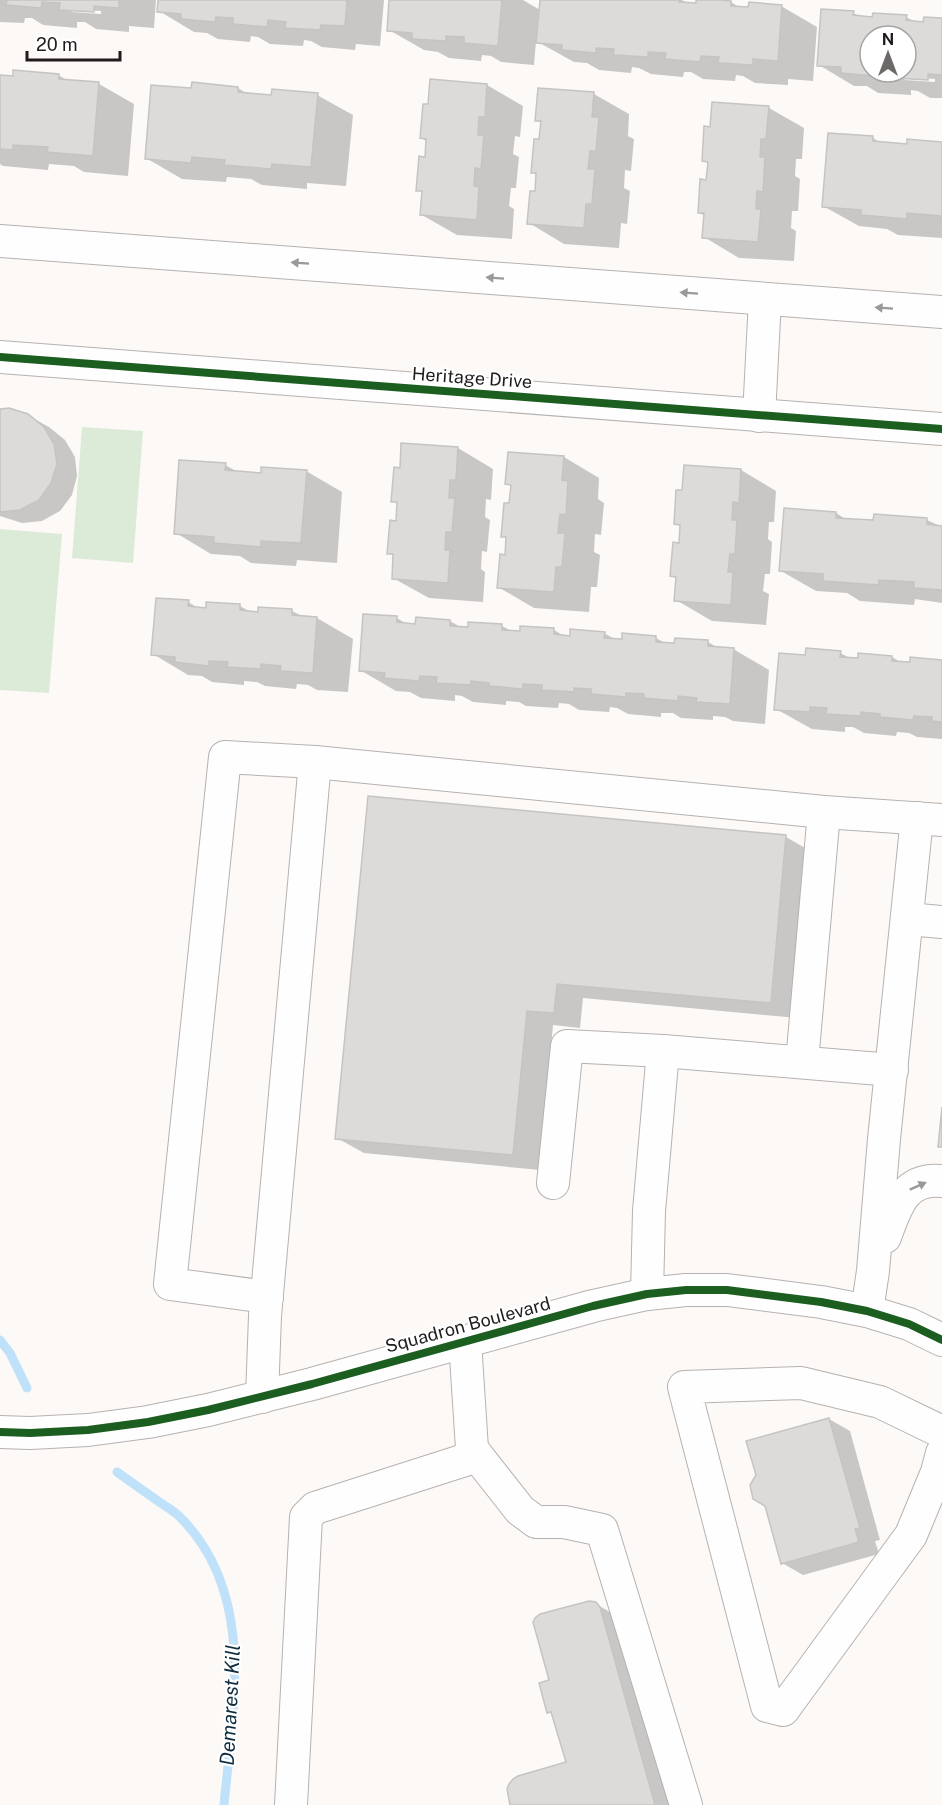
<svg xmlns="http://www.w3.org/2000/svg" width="942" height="1805" font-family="'Public Sans',sans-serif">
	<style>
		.green { fill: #dcebd7 }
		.shadow { fill: #0003; fill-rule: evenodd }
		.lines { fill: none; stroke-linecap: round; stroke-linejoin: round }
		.stream { stroke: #bfe2fa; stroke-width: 9 }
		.building { fill: #dddbd9; stroke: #c6c4c2; stroke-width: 1.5 }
		.minor-casing { stroke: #b5b2b1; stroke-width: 34 }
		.minor { stroke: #fffefe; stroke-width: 32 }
		.cycleway-casing { stroke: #fff; stroke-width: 11 }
		.cycleway { stroke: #1b5e20; stroke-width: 8 }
		.oneway { fill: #9a9898 }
		.labels { text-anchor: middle; stroke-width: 4.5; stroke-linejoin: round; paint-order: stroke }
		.street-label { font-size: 18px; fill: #1f1c1b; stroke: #fff }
		.water-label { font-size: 20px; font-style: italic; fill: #0f2d3f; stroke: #fff }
	</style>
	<rect width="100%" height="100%" fill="#fcf9f7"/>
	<g class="green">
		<path d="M82,427L143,431L133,563L72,558Z"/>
		<path d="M0,529L62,534L49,693L0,690Z"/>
	</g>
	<g class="shadow">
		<path d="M0,0H156L154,28L129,26V32L96,29L85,22H77V28L43,25L32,18H25L24,23L0,22ZM68,9L101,11V14L72,12Z"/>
		<path d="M160,0H384L380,46L356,44L355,50L322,47L311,41L304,40L303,46L270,44L258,37L251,36L250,42L218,39L207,33L194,32L159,11Z"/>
		<path d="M391,0H523L540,10L541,0H682L689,4L697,5L698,0H701L731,2L742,9L781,6L817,27L813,81L788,79V85L755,83L743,76L736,75L735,81L703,79L691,72H684L683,77L651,74L639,68L632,67L631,73L599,70L587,63L574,62L536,41L534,65L501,62L491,56L482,55L481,61L449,58L438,52L424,50L389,30Z"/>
		<path d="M853,13L862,17H906L917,23L942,20V98H930L918,91L911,90V95L878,93L867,86H854L819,65ZM870,36H906V72H870ZM902,77L935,79V82L905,80Z"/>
		<path d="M58,75L70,82L99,84L134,104L128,176L84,172L74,166L49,164L48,170L3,166L0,164V76L14,77Z"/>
		<path d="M432,81L487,85L523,106L520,137L515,136L513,154L519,157L516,188H511L509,206L514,209L512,239L457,235L422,215L424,193L418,190L426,159L427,141L421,138L430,106Z"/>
		<path d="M238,88L249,95L273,97L317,95L353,115L346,186L307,183V189L262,185L251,179L227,177L226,182L182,179L146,158L192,90Z"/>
		<path d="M594,94L629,114L628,136L634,139L631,171L625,170L624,188L630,191L627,224L621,223L619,248L564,244L529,223L537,193L538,175L532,172L541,141L542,123L537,120Z"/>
		<path d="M769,108L804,128L802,159H796L795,176L800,179L798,211H792L791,228L796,231L794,261L739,258L704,237L705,216L699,213L708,181L709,164L703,160L711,129Z"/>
		<path d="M873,138L883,144L908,146L942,143V238L898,235L887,229L859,226L823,206Z"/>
		<path d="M0,411L27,415L49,427L65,440L75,457L77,476L72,495L60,511L42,521L22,523L0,516Z"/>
		<path d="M458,448L493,469L491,500L486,499L485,517L490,520L487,552L482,551L481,569L485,572L483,602L429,598L393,578L395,556L389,553L397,522L399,504L392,501L401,470Z"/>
		<path d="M564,457L599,478L598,499L604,503L601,535L595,534L594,552L600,555L597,587H591L589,612L534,608L498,587L506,556L508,539L503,536L510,505L512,487L507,484Z"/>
		<path d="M225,465L238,472L262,474L306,471L342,492L337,563L297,560L296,566L251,563L240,556L211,554L176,533Z"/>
		<path d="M741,470L776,491L774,522H769L768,539L772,542L770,574H765L763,591L769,594L766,625L712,621L676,600L678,579L672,575L680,545L682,527L676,523L684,492Z"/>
		<path d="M836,513L847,520L875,522L927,520L942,527V603L915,599L914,605L860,601L847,593L816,591L781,571Z"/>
		<path d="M188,602L200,609L240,606L252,613L292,611L304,617L317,618L353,639L348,692L317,690L308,685L297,684L296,689L265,686L257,682L244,681V685L212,682L202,676L188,675L153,654Z"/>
		<path d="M397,618L408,625L450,621L462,628L502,626L513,632L554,630L566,637L604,633L616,640L656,638L667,644L708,642L720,649H733L769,670L765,724L733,721L725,717L713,716V720L681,718L673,713H661V717L628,714L617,708L610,707L609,712L579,710L569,704L559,703L558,708L526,706L519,702L506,701V705L473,702L462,696L455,695V701L421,698L410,692L396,691L360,670Z"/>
		<path d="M840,653L852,659L892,657L902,663L942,661V739L917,737L909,733L897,732L896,736L864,733L853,727H845V732L812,729L776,709L807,656Z"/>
		<path d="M369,798L786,837L812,852L797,1018L583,998L580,1028L553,1025L540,1170L364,1153L337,1138Z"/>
		<path d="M829,1419L850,1431L880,1540L875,1541L879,1554L803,1575L782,1563L757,1475Z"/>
		<path d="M598,1605L625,1621L676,1805H512L568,1763L554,1715L549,1712L551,1681Z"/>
	</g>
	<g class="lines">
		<g class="stream">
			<path d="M0,1340L10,1353L27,1388"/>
			<path d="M117,1472C131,1482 145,1492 158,1501C165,1506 174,1511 180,1517C257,1594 233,1708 224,1805"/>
		</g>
	</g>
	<g class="building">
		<path d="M7,0H119V8L94,6V12L59,10L60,3L42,2L41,8L6,5Z"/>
		<path d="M158,0H347L345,26L321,25L320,30L285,28L286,22L268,20L267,27L233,24V18L216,17L215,22L181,19V14L157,12Z"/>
		<path d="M389,0H502L498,46L464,43V37L446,36V41L412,39V33L387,31Z"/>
		<path d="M540,0H679V2L696,3V0H721L731,1V6L748,7L749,2L782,5L778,61L753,59V65L718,63L719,57L701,56L700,62L665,59L666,53L648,52V57L613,55L614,49L596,48V53L562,50V45L536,43Z"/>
		<path d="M821,9L854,11L853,15L872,17L873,13L907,15L906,20L923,22L924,17L942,18V75L928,74V80L893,78V72H906V36H870V72H876L875,76L841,73V67L817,66Z"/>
		<path d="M13,70L59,74V79L99,82L93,156L47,152L48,147L13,145V150L0,149V75L13,76Z"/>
		<path d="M430,79L487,84L485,117H479L478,135H484L481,169L475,168L474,186L479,187L477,220L420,215L422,191H416L419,156L425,157L426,139L420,138L423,104H428Z"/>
		<path d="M192,82L238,87V92L271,95L272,89L318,93L311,167L272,164L271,169L224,165L225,160L192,157L191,163L145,159L151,85L191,88Z"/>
		<path d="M538,88L594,92L592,117H599L596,151H590L588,169H595L592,204H586L584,228L527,224L530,191H535L536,173H531L534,139H539L541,121H535Z"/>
		<path d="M712,102L769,106L766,139H761L760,157H765L763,192L757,191L756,209H761L758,242L702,238L704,213H698L700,179L706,180L708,162L702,161L704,126L710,127Z"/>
		<path d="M828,133L873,136V141L907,144V139L942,142V221L941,216L907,213V219L861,215V210L822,207Z"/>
		<path d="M9,408L28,414L44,427L54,444L57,464L51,483L39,500L20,510L0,512V409Z"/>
		<path d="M401,443L458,447L456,480H450L449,498H455L452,532H446L445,550H450L448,583L392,579L393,554H387L390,520L396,521L397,502H391L394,467L400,468Z"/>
		<path d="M508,452L564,456L562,480L568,481L566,515L560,514L558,533H565L562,567H556L554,592L497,588L500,554L505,555L506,537H501L504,503H509L511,485L505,484Z"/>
		<path d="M179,460L226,463L225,470L261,473V467L307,470L301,543L261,541V547L214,543V537L174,534Z"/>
		<path d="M684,465L741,469L739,503L733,502L732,520H737L735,554H730L728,572H733L731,605L674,601L676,577L670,576L673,542L679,543L680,525L674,524L676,490H682Z"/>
		<path d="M784,508L836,512V518L873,520L874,514L927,518V524L942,526V590L914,588V582L879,580V585L823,581V574L779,571Z"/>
		<path d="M156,598L189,600L188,606L206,608V602L240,604V610L258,612V607L292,609V615L317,617L313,673L280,671L281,666L261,664V669L227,667L228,662L209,661V666L175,662V657L151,655Z"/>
		<path d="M363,614L397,616V622L415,624L416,617L450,620V626L468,627V622L502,624V630L520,631V626L554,628V634L570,636V629L605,632L604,638L622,639V633L656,636V642L674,643L675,638L708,640V646L734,648L730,704L696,702L697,698L678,696V701L644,698V694L626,693V697L591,694V689L574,688V692L542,690V685L523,684V689L489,686V683L471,681V685L436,683L437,677L420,676L419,681L384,678L385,673L359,671Z"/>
		<path d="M806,648L841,651L840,657L858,658V653L892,656V661L910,662V657L942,660V722L932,721V717L914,716L913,720L880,717V714L861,712V716L826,714L827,708L810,707V712L774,710L779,653L805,655Z"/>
		<path d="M368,796L786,835L771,1003L557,984L554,1013L527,1011L513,1155L335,1139Z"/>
		<path d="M942,1107V1147H938Z"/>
		<path d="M829,1418L860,1528L855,1529L859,1542L781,1564L765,1506L753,1499L750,1485L756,1475L746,1441Z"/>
		<path d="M589,1601L596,1602L600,1607L655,1805H510L507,1789L509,1784L513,1779L518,1776L566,1762L551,1712L547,1713L539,1683L549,1680L533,1622L535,1618L540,1614Z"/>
	</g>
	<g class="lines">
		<g class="minor-casing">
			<g id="minor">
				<path d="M0,241L942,312"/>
				<path d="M0,357L942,429"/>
				<path d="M759,416L765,299"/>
				<path d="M907,919L942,922"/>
				<path d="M802,1062L824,812"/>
				<path d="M553,1183L567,1046L663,1051"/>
				<path d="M885,1237C896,1207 904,1177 942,1181"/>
				<path d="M647,1294L649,1211L663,1051L892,1070"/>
				<path d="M267,1297L170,1284L225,757L315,762"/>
				<path d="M867,1311L873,1271L884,1139L917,818"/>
				<path d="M262,1397L265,1316L315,762L824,812L942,820"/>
				<path d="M0,1432L30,1433L88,1430L148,1422L208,1410L312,1384L593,1306L647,1294L686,1290H727L821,1302L867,1311L909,1324L942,1340"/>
				<path d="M942,1432L880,1402L801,1383L684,1387L767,1706L783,1710L911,1535L937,1472L942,1453"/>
				<path d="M472,1449L520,1510L536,1522H564L602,1530L686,1805"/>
				<path d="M291,1805L306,1517L315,1508L468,1459L472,1449L465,1341"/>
			</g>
		</g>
		<use href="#minor" class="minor"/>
		<g class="cycleway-casing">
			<g id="cycleway">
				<path d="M0,357L942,429"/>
				<path d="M0,1432L30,1433L88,1430L148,1422L208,1410L312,1384L593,1306L647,1294L686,1290H727L821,1302L867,1311L909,1324L942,1340"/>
			</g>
		</g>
		<use href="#cycleway" class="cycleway"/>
	</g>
	<defs><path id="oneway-solid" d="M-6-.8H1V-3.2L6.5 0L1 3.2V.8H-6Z" transform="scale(1.5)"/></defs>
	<g class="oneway">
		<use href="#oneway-solid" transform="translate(300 263) rotate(-176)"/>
		<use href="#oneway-solid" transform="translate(495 278) rotate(-176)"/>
		<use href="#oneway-solid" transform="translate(689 293) rotate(-176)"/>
		<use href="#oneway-solid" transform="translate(884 308) rotate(-176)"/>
		<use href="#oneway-solid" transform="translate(918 1186) rotate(-24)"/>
	</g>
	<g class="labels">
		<g class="street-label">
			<text transform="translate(472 378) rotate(4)" y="6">Heritage Drive</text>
			<text transform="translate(468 1325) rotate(-15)" y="6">Squadron Boulevard</text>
		</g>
		<g class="water-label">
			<text transform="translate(230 1705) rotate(-87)" y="7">Demarest Kill</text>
		</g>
	</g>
	<g transform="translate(888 54)"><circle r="28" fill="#ffffff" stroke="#a5a4a4" stroke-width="1.5"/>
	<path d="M0-4.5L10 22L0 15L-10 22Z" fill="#6c6968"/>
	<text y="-9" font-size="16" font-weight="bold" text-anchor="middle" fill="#1f1c1b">N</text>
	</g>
	<path d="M27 51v9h93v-9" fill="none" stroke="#1f1c1b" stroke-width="3"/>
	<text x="36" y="51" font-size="18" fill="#1f1c1b" stroke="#ffffff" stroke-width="4.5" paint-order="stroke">20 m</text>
</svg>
